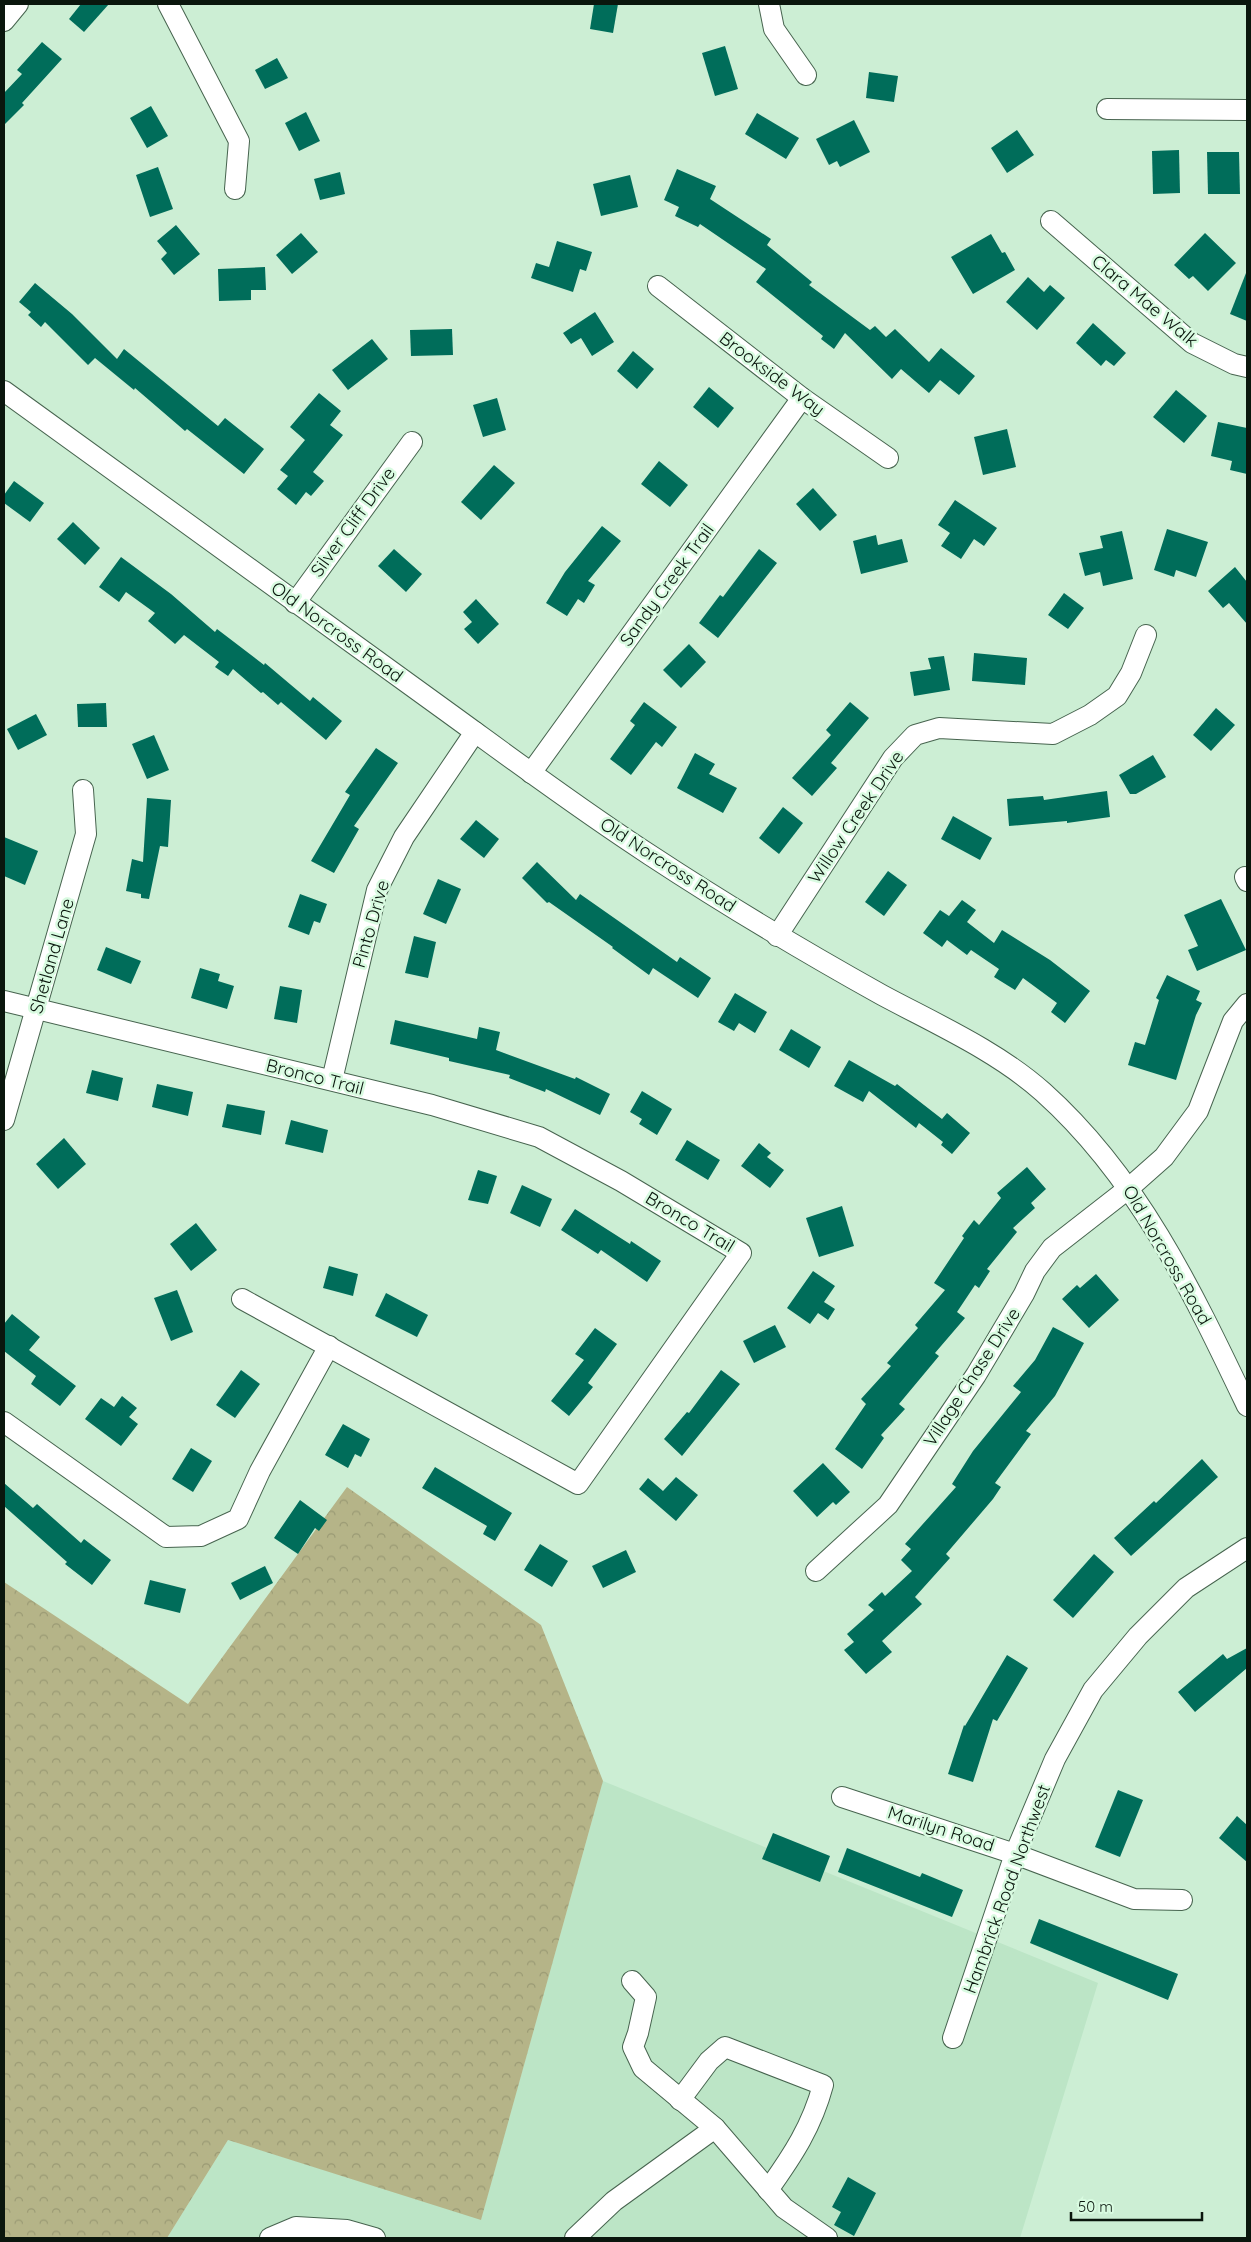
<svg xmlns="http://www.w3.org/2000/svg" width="1251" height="2242" font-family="Quicksand,sans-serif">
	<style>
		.built { fill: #bce5c6 }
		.forest { fill: url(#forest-crowns) }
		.building { fill: #006d5a }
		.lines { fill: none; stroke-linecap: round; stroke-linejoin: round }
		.minor-casing { stroke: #47644f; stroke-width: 22 }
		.minor { stroke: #fff; stroke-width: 20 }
		.labels { text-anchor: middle; stroke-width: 5; stroke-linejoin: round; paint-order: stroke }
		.street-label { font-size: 18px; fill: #0a160d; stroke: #d9fbe1 }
	</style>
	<defs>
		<pattern id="forest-crowns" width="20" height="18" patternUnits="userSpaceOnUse" patternTransform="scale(1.25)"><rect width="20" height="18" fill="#b5b488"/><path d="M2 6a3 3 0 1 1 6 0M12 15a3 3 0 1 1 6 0" fill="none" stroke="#9a9a74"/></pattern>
	</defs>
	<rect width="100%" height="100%" fill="#cceed4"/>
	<path class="built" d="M603,1781L1098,1983L1020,2238H167L228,2140L481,2219Z"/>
	<path class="forest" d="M347,1487L541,1625L603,1781L481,2220L228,2140L167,2238H4V1582L188,1704Z"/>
	<g class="building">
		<path d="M81,4H109L84,32L69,19Z"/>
		<path d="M594,4H618L613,33L590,29Z"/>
		<path d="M42,42L62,59L22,103L24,105L4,125V93L22,74L17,70Z"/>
		<path d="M725,46L738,89L715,96L702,53Z"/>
		<path d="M277,58L288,78L265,89L255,70Z"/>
		<path d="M869,72L898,76L894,102L866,98Z"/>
		<path d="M151,106L168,136L147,148L130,118Z"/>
		<path d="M306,112L320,141L299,151L285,123Z"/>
		<path d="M757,113L799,138L786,159L745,134Z"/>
		<path d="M854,120L870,152L840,167L837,161L829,165L816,139Z"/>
		<path d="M1017,130L1034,155L1007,173L991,148Z"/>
		<path d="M1179,150L1180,193L1153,194L1152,151Z"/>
		<path d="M1207,152H1239L1240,194H1208Z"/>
		<path d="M158,167L173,209L150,217L136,175Z"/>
		<path d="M677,169L716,186L710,199L771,239L767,245L812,282L809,285L870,330L875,326L886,337L895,329L929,362L941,348L975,376L959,395L940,380L929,393L901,369L892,379L845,333L834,349L821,339L823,336L756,282L766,269L700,224L698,227L675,216L679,207L664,200Z"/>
		<path d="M340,172L345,194L320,200L314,179Z"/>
		<path d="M630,175L638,207L601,216L593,184Z"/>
		<path d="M176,225L200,254L174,275L161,259L167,253L157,241Z"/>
		<path d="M301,233L318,252L292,274L276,255Z"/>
		<path d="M1205,233L1236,263L1208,291L1193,276L1189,279L1174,265Z"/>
		<path d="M991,234L1002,253L1005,252L1015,270L973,294L951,257Z"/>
		<path d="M557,241L592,252L586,271L580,269L573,292L531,278L536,263L549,267Z"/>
		<path d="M265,267L266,290H251V300L219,301L218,269Z"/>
		<path d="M1246,273H1247V321L1230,314Z"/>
		<path d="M1028,277L1044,292L1050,285L1065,298L1037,330L1006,302Z"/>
		<path d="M35,283L72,314L117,359L124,349L218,426L225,418L264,449L244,474L187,429L185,431L135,388L134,390L95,358L88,365L45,322L41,327L28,315L31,312L19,302Z"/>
		<path d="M595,312L614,342L592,356L581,338L571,344L563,333Z"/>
		<path d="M1093,323L1126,353L1114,366L1106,360L1101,366L1076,343Z"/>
		<path d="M452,329L453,355L411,356L410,330Z"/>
		<path d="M372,339L388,359L348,390L332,370Z"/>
		<path d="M633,351L654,369L637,389L617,371Z"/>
		<path d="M709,387L734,408L718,428L693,407Z"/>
		<path d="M1176,390L1207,416L1184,443L1153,417Z"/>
		<path d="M319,393L341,411L330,425L343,435L313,472L324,481L311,496L306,492L296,505L277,489L288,476L280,470L305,440L290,427Z"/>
		<path d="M497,398L506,430L483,437L473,405Z"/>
		<path d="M1218,422L1247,428V474L1230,470L1232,461L1211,456Z"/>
		<path d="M1007,429L1016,467L983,475L974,437Z"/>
		<path d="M659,461L688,485L670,507L641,484Z"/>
		<path d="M494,465L515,483L481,520L461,502Z"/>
		<path d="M14,481L44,503L30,522L4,503V495Z"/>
		<path d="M813,488L837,515L820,531L796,504Z"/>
		<path d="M955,500L997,528L984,546L974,539L961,559L941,546L950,533L938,525Z"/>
		<path d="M73,522L100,548L85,565L57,539Z"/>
		<path d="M602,526L621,541L588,581L595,585L584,603L578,599L567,616L546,603L565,572Z"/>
		<path d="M1167,529L1208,542L1196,577L1176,570L1174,577L1154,570Z"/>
		<path d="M1122,531L1133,579L1103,586L1100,572L1085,576L1079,553L1103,548L1100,536Z"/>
		<path d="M876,535L878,545L902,539L908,562L861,574L853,541Z"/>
		<path d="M394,549L422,574L406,592L378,566Z"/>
		<path d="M759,549L777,563L718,638L699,623L720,595L723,597Z"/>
		<path d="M121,557L171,594L215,632L217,629L264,665L265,663L310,701L313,697L342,721L326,740L281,702L278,705L263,692L261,693L233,669L228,676L215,667L219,662L184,635L175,644L148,621L155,613L126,592L119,602L99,587Z"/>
		<path d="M1235,567L1247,582V624L1229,603L1223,608L1208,591Z"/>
		<path d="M1064,593L1084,608L1068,629L1048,615Z"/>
		<path d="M476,599L499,624L478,644L464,629L472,622L463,612Z"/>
		<path d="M689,644L706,662L681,688L663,670Z"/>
		<path d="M974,653L1027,658L1025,685L972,681Z"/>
		<path d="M944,656L950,690L914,696L910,672L931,669L928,658Z"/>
		<path d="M644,702L677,727L662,747L656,742L631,775L610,759L635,725L630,721Z"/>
		<path d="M850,702L869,718L831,763L837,768L812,796L792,778L831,735L826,730Z"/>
		<path d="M106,703L107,727H78L77,704Z"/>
		<path d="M1216,708L1235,725L1211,751L1193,735Z"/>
		<path d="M36,714L47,735L18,750L7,729Z"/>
		<path d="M154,735L169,770L147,779L132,744Z"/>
		<path d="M376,748L398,763L354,826L359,829L334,873L311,861L350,795L345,792Z"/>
		<path d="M695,753L715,764L709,774L737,788L723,813L677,788Z"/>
		<path d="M1153,755L1166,777L1136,794H1130L1119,775Z"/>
		<path d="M1107,791L1110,817L1067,823V821L1009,826L1007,799L1043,796L1044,800Z"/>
		<path d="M147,798L171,800L168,847L160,846L149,899L141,898V894L126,891L132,859L143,862Z"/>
		<path d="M783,807L803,823L779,854L759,838Z"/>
		<path d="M953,816L992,838L980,860L941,839Z"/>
		<path d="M476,820L499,839L484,858L460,839Z"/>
		<path d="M4,837L38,851L25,885L4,876Z"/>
		<path d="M537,862L576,900L580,894L677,962L680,957L711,978L698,998L653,968L649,975L612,948L613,947L549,902L547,903L522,878Z"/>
		<path d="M888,871L907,885L884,916L865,902Z"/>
		<path d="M438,879L461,889L446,924L423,914Z"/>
		<path d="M300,894L327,904L320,923L314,921L309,935L288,927Z"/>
		<path d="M1221,899L1246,950L1197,971L1188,950L1198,946L1184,915Z"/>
		<path d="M962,900L976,910L967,922L994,943L1002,930L1050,960L1090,991L1065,1023L1051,1012L1057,1003L1023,978L1015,990L994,977L999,969L971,950L967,955L947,940L942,947L923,933L940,910L949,916Z"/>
		<path d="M414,936L436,942L428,978L405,973Z"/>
		<path d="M106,947L141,961L131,984L97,970Z"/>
		<path d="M200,968L220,974L218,981L234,986L227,1009L191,998Z"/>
		<path d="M1167,975L1200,991L1196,1000L1202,1003L1196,1015L1176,1080L1128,1065L1135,1042L1145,1045L1159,1000L1156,998Z"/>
		<path d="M280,986L302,990L297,1023L274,1019Z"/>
		<path d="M735,993L767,1012L755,1033L739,1023L734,1031L718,1022Z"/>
		<path d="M395,1020L477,1039L479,1027L500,1032L496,1050L575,1079L576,1077L610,1094L600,1115L546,1089L545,1092L509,1078L510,1075L449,1061V1058L390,1044Z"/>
		<path d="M791,1029L821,1047L809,1068L779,1050Z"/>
		<path d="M849,1060L895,1086L897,1084L942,1119L947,1113L970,1133L952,1154L941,1145L943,1142L919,1123L916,1128L869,1091L863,1102L834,1086Z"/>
		<path d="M92,1070L123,1078L118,1101L86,1093Z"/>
		<path d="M157,1084L193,1092L188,1116L152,1107Z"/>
		<path d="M642,1091L672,1109L657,1135L639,1124L642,1119L630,1112Z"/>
		<path d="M227,1104L265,1111L261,1135L222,1127Z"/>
		<path d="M291,1120L328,1130L323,1153L285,1144Z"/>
		<path d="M64,1138L86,1164L58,1189L36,1164Z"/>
		<path d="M687,1140L720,1160L708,1180L675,1160Z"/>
		<path d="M759,1143L771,1153L767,1157L784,1170L770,1188L741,1166Z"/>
		<path d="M1027,1167L1046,1189L1031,1203L1035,1208L1013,1228L1017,1232L987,1269L990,1271L979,1288L975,1285L957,1312L965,1318L935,1353L939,1356L899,1404L905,1409L881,1435L884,1438L862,1469L835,1449L866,1404L861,1399L891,1366L887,1363L918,1328L915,1325L945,1290L934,1283L964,1238L962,1236L974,1220L979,1225L1001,1198L997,1193Z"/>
		<path d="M478,1170L497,1176L488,1204L468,1200Z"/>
		<path d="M522,1185L552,1199L540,1227L510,1213Z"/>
		<path d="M842,1206L854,1246L819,1257L806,1218Z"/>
		<path d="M575,1209L630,1244L631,1241L661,1261L647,1282L601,1250L598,1254L561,1230Z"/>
		<path d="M196,1223L217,1250L191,1271L170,1244Z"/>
		<path d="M329,1266L358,1274L353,1296L323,1288Z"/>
		<path d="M813,1271L835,1286L824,1302L835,1309L828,1320L818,1313L810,1324L787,1308Z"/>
		<path d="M1096,1274L1119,1300L1089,1328L1062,1299L1077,1285L1080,1288Z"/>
		<path d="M177,1290L193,1332L171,1341L154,1298Z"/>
		<path d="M386,1293L428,1315L417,1337L375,1316Z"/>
		<path d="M12,1314L40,1337L29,1350L76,1386L60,1406L31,1384L36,1376L4,1351V1324Z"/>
		<path d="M775,1325L786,1347L754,1363L743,1341Z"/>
		<path d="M1053,1327L1084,1343L1055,1396L1026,1431L1031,1434L995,1483L1001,1487L993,1499L946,1554L950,1558L915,1597L922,1604L882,1641L892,1652L866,1674L844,1650L854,1642L847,1634L874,1610L868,1605L882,1592L885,1596L912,1571L901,1560L911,1549L905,1544L956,1487L952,1484L973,1451L1021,1392L1013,1386L1035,1360Z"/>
		<path d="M595,1328L617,1344L588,1383L593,1387L569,1416L551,1401L584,1360L575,1354Z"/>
		<path d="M241,1370L260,1384L235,1418L216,1405Z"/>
		<path d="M721,1370L740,1384L682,1456L664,1439L687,1412L689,1413Z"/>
		<path d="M122,1396L137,1408L129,1417L138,1424L121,1446L85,1419L101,1398L114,1407Z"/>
		<path d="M343,1424L370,1439L361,1457L355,1454L348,1468L325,1455Z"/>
		<path d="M191,1448L212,1461L193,1492L172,1479Z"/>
		<path d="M1202,1459L1218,1477L1131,1556L1114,1538L1154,1501L1156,1503Z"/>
		<path d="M823,1463L850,1492L836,1505L833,1502L817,1517L793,1491Z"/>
		<path d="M435,1467L512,1513L495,1541L483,1534L487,1526L422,1488Z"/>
		<path d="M676,1477L698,1495L676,1521L639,1489L648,1478L663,1491Z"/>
		<path d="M4,1483L33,1508L37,1504L81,1543L84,1539L111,1560L92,1585L65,1564L67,1562L4,1506Z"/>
		<path d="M300,1500L327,1520L319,1531L315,1528L298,1554L274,1538Z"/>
		<path d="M540,1544L568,1561L552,1587L524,1570Z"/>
		<path d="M626,1550L636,1572L603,1588L592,1566Z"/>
		<path d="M1094,1554L1114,1572L1073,1618L1053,1600Z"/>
		<path d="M265,1566L273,1583L240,1600L231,1583Z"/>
		<path d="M150,1580L186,1589L180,1613L144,1604Z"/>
		<path d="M1247,1648V1668L1195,1712L1178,1692L1223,1654L1227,1659Z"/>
		<path d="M1007,1655L1028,1668L997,1721L993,1719L973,1782L948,1774L964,1725L965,1726Z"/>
		<path d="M1118,1790L1143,1800L1120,1857L1095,1847Z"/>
		<path d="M1237,1816L1247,1825V1862L1219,1838Z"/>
		<path d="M773,1833L830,1856L820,1882L762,1859Z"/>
		<path d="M847,1848L920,1877L922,1873L963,1890L952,1917L838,1872Z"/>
		<path d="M1039,1919L1178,1974L1168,2000L1030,1943Z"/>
		<path d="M848,2177L876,2193L854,2236L834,2225L841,2212L832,2207Z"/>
	</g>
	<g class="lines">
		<g class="minor-casing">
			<g id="minor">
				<path d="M168,4L239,141L235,189"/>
				<path d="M769,4L774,29L806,75"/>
				<path d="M4,21L18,4"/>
				<path d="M1107,109L1247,110"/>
				<path d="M1051,221L1192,343L1234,364L1247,367"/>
				<path d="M658,286L802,398L888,458"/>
				<path d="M4,391C150,497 296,603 442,708C511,758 579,809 650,855C726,905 803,951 882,995C936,1024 997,1051 1043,1092C1139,1178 1193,1293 1247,1406"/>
				<path d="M295,603L412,442"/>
				<path d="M531,773L802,398"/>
				<path d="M1245,877L1247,881"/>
				<path d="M777,936L893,758L915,735L939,728L1053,734L1090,715L1117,696L1131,673L1146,635"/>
				<path d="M4,1001L432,1105L539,1137L621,1181L741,1253L578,1484L242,1299"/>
				<path d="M332,1080L377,890L404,837L475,732"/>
				<path d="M4,1120L86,834L83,790"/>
				<path d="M4,1422L166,1537L201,1536L238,1519L260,1471L329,1346"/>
				<path d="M816,1571L888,1505L976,1375L1024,1294L1035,1271L1052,1248L1129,1188L1164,1157L1198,1111L1233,1021L1247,1004"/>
				<path d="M842,1797L1015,1854L1134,1899L1182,1900"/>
				<path d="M632,1981L646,1997L638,2033L633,2047L643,2068L715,2128"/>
				<path d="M953,2038L1015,1854L1055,1759L1093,1690L1138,1636L1186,1588L1247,1548"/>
				<path d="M680,2100L709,2061L725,2047L823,2085C812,2126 793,2155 768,2190"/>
				<path d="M270,2238L296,2227L347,2230L375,2238"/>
				<path d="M575,2238L614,2201L715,2128L784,2208L827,2238"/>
			</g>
		</g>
		<use href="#minor" class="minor"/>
	</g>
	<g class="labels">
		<g class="street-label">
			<text transform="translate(1145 301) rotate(40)" y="6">Clara Mae Walk</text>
			<text transform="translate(772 374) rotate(37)" y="6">Brookside Way</text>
			<text transform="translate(353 522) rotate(-54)" y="6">Silver Cliff Drive</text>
			<text transform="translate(667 585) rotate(-54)" y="6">Sandy Creek Trail</text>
			<text transform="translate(337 632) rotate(36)" y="6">Old Norcross Road</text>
			<text transform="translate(856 817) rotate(-56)" y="6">Willow Creek Drive</text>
			<text transform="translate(668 865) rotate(33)" y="6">Old Norcross Road</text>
			<text transform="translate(371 924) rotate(-74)" y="6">Pinto Drive</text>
			<text transform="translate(52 956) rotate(-74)" y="6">Shetland Lane</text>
			<text transform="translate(315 1077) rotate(14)" y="6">Bronco Trail</text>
			<text transform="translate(690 1222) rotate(31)" y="6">Bronco Trail</text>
			<text transform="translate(1167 1255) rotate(60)" y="6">Old Norcross Road</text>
			<text transform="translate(972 1377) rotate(-57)" y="6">Village Chase Drive</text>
			<text transform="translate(941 1829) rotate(18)" y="6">Marilyn Road</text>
			<text transform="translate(1007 1889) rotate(-70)" y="6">Hambrick Road Northwest</text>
		</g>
	</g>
	<rect width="1251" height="2242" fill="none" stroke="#0a160d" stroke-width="10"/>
	<path d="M1071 2212v8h131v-8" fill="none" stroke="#0a160d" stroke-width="2.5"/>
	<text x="1078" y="2212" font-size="15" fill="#0a160d" stroke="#d9fbe1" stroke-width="4" paint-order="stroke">50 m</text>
</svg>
